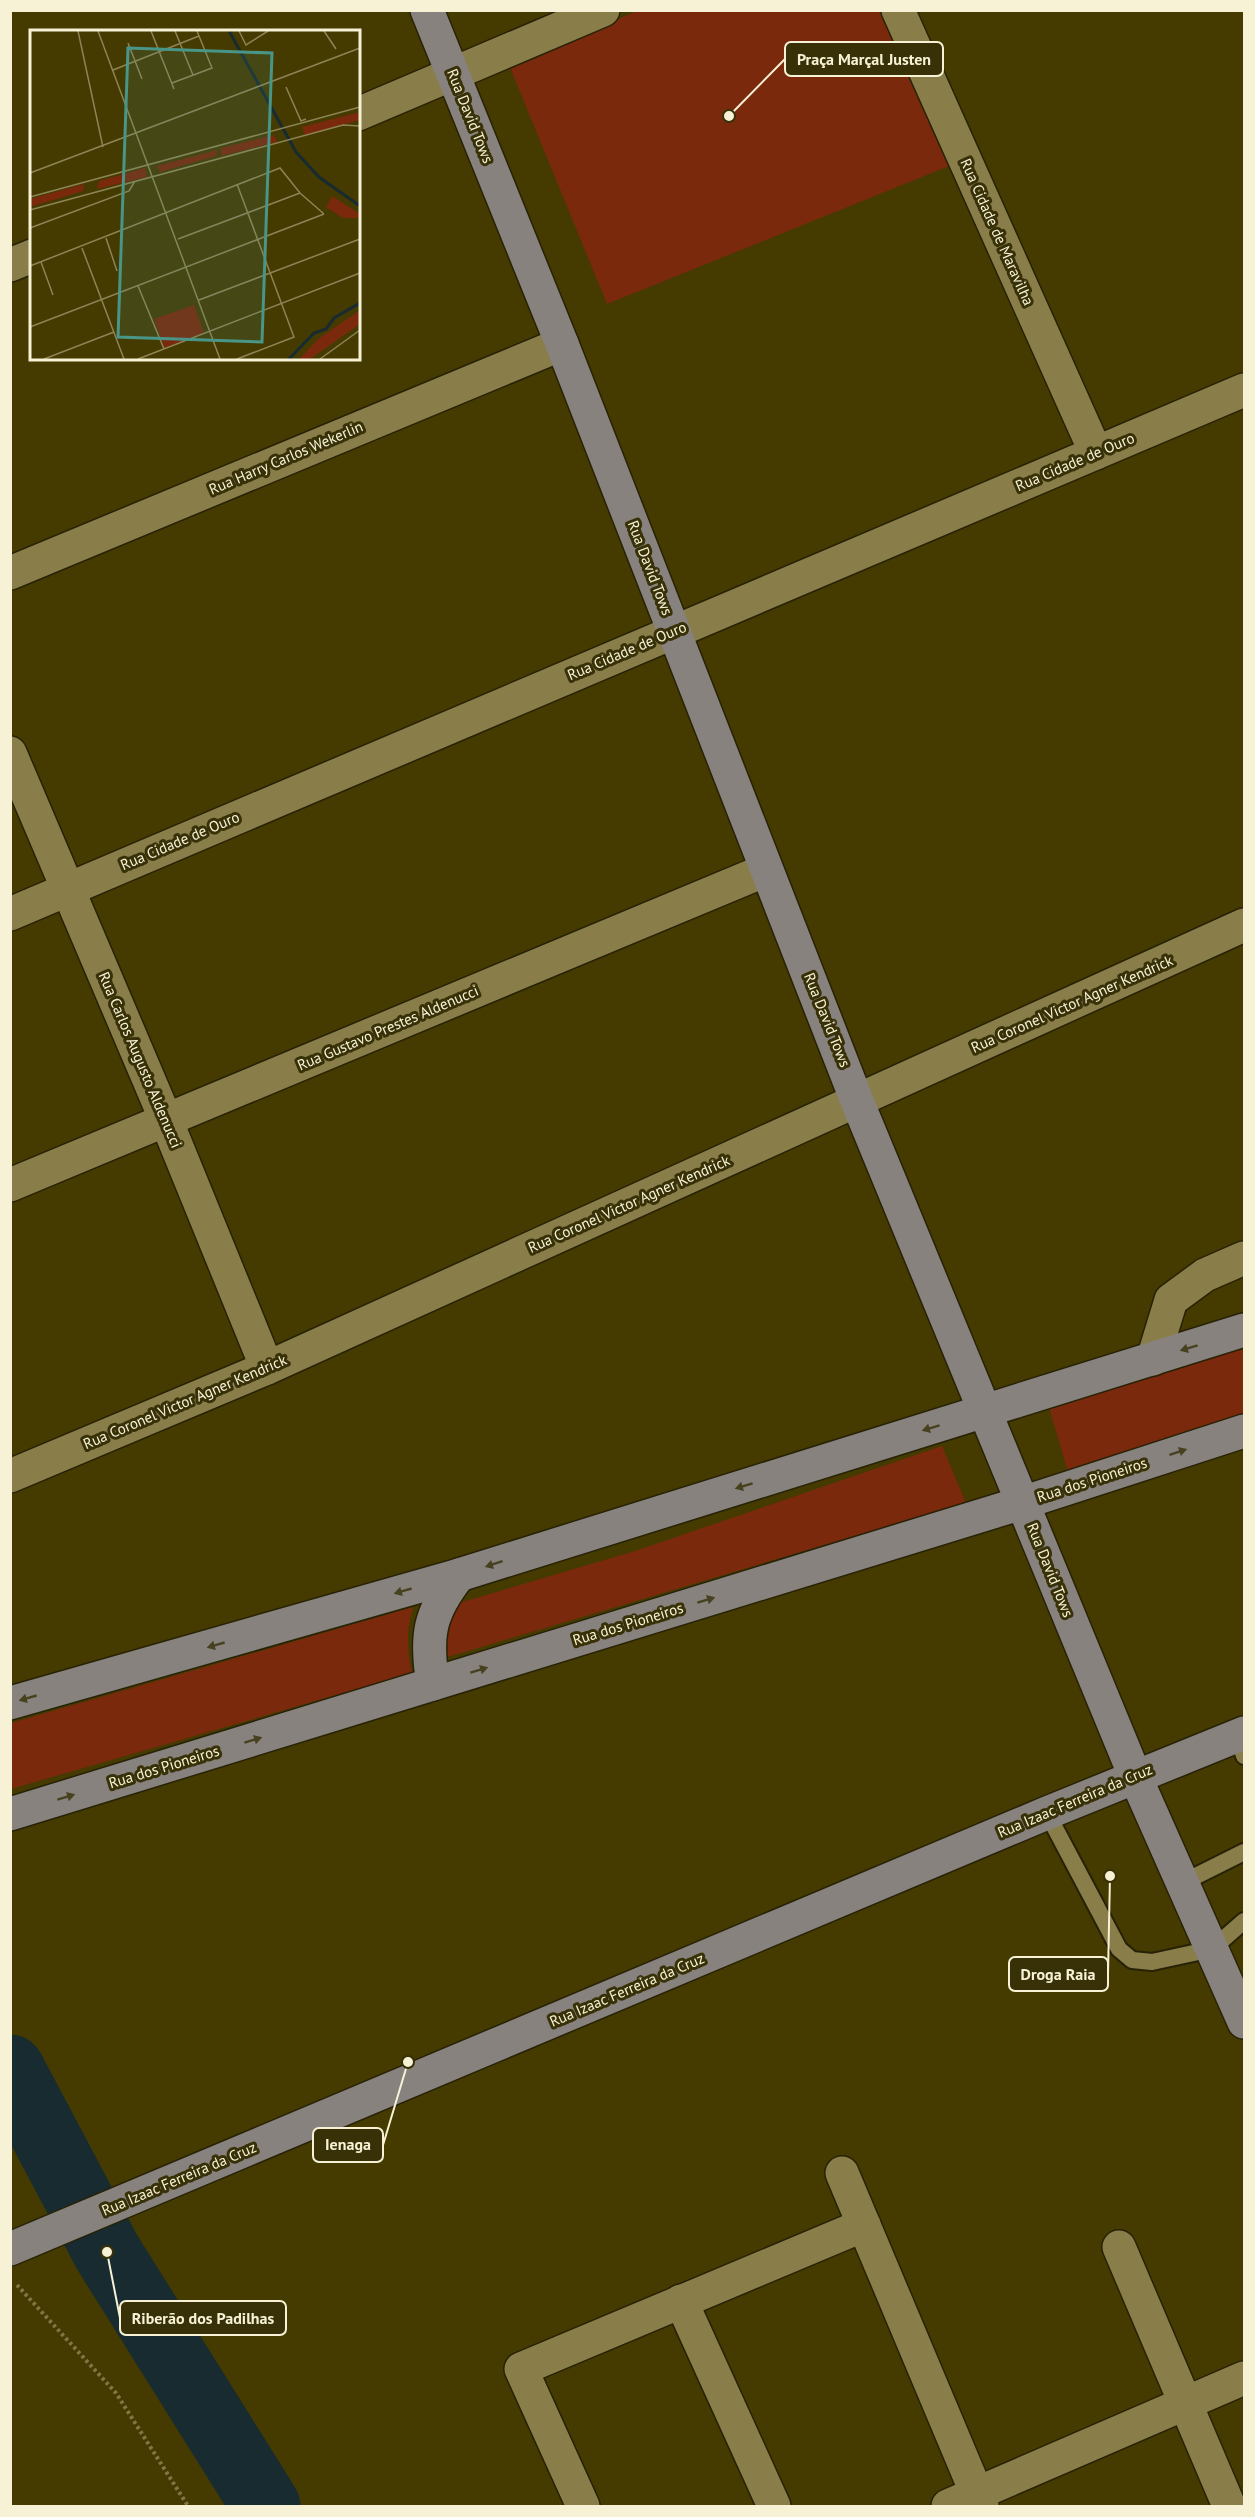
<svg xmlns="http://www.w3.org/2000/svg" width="1255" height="2517" font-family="'PT Sans',sans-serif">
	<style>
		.green { fill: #7a290c }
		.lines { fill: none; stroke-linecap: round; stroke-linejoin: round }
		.river { stroke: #172b31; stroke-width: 69 }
		.lane-casing { stroke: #272206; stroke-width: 20 }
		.street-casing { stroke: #272206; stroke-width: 36 }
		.secondary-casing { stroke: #272206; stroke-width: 36 }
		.path { stroke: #807747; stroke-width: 4; stroke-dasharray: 3 3; stroke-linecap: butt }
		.lane { stroke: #897e4a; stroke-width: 16 }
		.street { stroke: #897e4a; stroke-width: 33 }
		.secondary { stroke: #87827e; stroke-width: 33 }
		.oneway { fill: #48411f }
		.labels { text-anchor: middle; stroke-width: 6; stroke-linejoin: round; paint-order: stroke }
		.street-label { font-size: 15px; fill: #f7f2d6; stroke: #383107 }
		.inset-river { fill: none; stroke: #172b31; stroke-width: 3 }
		.inset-road { fill: none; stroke: #8c8456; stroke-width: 1.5 }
		.view { fill: #499588; fill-opacity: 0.15; stroke: #499588; stroke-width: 3 }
		.inset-edge { fill: none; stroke: #f7f2d6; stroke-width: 3 }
		.leader { fill: none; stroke: #f7f2d6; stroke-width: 2 }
		.callout-dot { fill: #f7f2d6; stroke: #383107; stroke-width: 2 }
		.callout { fill: #383107; stroke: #f7f2d6; stroke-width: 2 }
		.callout-label { font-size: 16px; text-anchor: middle; font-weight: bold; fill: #f7f2d6 }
	</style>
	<rect width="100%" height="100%" fill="#453b00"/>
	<g class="green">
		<path d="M637,11H886L949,166L607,304L509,65Z"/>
		<path d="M1244,1346V1420L1069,1476L1048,1404Z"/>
		<path d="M942,1446L966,1503L444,1658L441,1637L459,1603L635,1551Z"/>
		<path d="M413,1607C406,1630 407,1650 412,1673L11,1789V1723Z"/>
	</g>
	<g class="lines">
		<path class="river" d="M10,2069L107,2252L266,2506"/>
		<g class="lane-casing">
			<g id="lane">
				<path d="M1238,1736L1244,1756"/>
				<path d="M1047,1813L1119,1949L1132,1960L1152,1962L1212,1949L1244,1921"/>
				<path d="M1182,1883L1244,1852"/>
			</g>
		</g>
		<g class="street-casing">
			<g id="street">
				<path d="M898,10L1096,453"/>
				<path d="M358,114L603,10"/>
				<path d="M10,265L32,256"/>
				<path d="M10,573L562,344"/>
				<path d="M10,753L166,1120L267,1368"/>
				<path d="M10,914L1244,390"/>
				<path d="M10,1185L766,870"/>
				<path d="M1153,1359L1171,1300L1205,1275L1244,1258"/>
				<path d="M10,1476L267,1368L1244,925"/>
				<path d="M842,2173L982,2506"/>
				<path d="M1119,2247L1229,2506"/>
				<path d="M681,2301L774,2506"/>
				<path d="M583,2506L521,2369L864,2225"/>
				<path d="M948,2506L1244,2378"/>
			</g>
		</g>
		<g class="secondary-casing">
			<g id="secondary">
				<path d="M427,10L562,344L857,1101L1135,1776L1244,2022"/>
				<path d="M433,1684C425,1636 429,1613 459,1575"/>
				<path d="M10,1703L459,1575L1244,1330"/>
				<path d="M10,1814L1022,1503L1244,1431"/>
				<path d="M10,2249L1047,1813L1244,1733"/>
			</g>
		</g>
		<path class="path" d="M17,2285L116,2393L188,2506"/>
		<use href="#lane" class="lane"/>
		<use href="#street" class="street"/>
		<use href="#secondary" class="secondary"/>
	</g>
	<defs><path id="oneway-solid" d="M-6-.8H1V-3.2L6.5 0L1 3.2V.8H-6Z" transform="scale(1.5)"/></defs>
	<g class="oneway">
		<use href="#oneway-solid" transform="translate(1189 1348) rotate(163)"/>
		<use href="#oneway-solid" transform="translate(931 1428) rotate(163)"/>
		<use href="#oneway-solid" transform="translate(1178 1452) rotate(-18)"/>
		<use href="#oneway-solid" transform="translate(744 1486) rotate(163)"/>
		<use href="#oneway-solid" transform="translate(494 1564) rotate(162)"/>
		<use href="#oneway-solid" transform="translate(403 1591) rotate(164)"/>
		<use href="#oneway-solid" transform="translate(706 1600) rotate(-17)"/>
		<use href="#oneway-solid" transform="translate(216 1645) rotate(164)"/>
		<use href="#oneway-solid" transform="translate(479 1670) rotate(-17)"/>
		<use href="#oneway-solid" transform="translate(28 1698) rotate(164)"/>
		<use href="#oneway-solid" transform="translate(253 1740) rotate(-17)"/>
		<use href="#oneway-solid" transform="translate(66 1797) rotate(-17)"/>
	</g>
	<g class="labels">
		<g class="street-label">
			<text transform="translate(470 116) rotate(68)" y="5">Rua David Tows</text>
			<text transform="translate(997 232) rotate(66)" y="5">Rua Cidade de Maravilha</text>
			<text transform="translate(286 458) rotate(-23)" y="5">Rua Harry Carlos Wekerlin</text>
			<text transform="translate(1075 462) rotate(-23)" y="5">Rua Cidade de Ouro</text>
			<text transform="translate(650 568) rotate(69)" y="5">Rua David Tows</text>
			<text transform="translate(627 651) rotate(-23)" y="5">Rua Cidade de Ouro</text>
			<text transform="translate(180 841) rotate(-23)" y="5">Rua Cidade de Ouro</text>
			<text transform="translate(1072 1004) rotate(-24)" y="5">Rua Coronel Victor Agner Kendrick</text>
			<text transform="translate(827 1020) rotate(68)" y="5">Rua David Tows</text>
			<text transform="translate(388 1028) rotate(-23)" y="5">Rua Gustavo Prestes Aldenucci</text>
			<text transform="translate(140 1060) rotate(67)" y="5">Rua Carlos Augusto Aldenucci</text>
			<text transform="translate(629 1204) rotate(-24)" y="5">Rua Coronel Victor Agner Kendrick</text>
			<text transform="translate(185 1402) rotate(-23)" y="5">Rua Coronel Victor Agner Kendrick</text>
			<text transform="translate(1092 1480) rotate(-18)" y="5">Rua dos Pioneiros</text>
			<text transform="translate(1050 1570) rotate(68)" y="5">Rua David Tows</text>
			<text transform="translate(628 1624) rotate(-17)" y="5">Rua dos Pioneiros</text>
			<text transform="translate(164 1767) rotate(-17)" y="5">Rua dos Pioneiros</text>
			<text transform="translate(1075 1801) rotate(-23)" y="5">Rua Izaac Ferreira da Cruz</text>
			<text transform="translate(627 1990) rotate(-23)" y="5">Rua Izaac Ferreira da Cruz</text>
			<text transform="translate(179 2179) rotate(-23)" y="5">Rua Izaac Ferreira da Cruz</text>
		</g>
	</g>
	<g transform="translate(30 30)">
		<rect width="330" height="330" fill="#453b00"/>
		<path d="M330,82V90L275,105L272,97ZM244,105L247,112L191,126V118ZM188,120L186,126L130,142L127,136ZM115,138L117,147L67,159L69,151ZM54,154L53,161L0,177V169ZM302,166L330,184V188H313L296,177ZM164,275L174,303L134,318L124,289ZM330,280V294L280,329H269L288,309Z" fill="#7a290c"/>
		<path class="inset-river" d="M199,1L266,122L289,147L330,176M259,329L284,303L296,299L304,288L330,273"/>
		<path class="inset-road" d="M48,1L73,117M68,1L190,329M121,1L144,59M145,1L163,45M209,1L216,15L238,1M294,1L306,19M98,13L112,49M83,40L169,6M142,53L182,38L167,1M256,57L271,91L276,89M0,143L330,18M207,154L264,307L207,329M0,167L330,77M0,180L313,95L330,96M0,198L99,161L105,151M76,208L87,241M148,209L270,163M52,218L94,329M11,232L23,265M0,236L250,138L270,163L294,184M108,256L134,319M169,270L330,209M0,297L294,184M14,329L84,302M108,329L330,243M290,329L330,300"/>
		<path class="view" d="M98,18L242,23L232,312L88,307Z"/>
		<rect width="330" height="330" class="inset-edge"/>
	</g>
	<path class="leader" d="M729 116L785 59M1110 1876L1108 1974M408 2062L383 2145M107 2252L120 2318"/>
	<g class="callout-dot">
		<circle cx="729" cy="116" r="6"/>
		<circle cx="1110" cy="1876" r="6"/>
		<circle cx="408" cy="2062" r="6"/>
		<circle cx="107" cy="2252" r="6"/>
	</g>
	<g class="callout">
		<rect x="785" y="42" width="158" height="34" rx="6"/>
		<rect x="1009" y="1957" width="99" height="34" rx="6"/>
		<rect x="313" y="2128" width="70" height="34" rx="6"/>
		<rect x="120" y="2301" width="166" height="34" rx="6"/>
	</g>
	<g class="callout-label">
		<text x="864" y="65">Praça Marçal Justen</text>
		<text x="1058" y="1980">Droga Raia</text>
		<text x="348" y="2150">Ienaga</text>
		<text x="203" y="2324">Riberão dos Padilhas</text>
	</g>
	<rect width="1255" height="2517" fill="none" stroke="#f7f2d6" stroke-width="24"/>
</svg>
